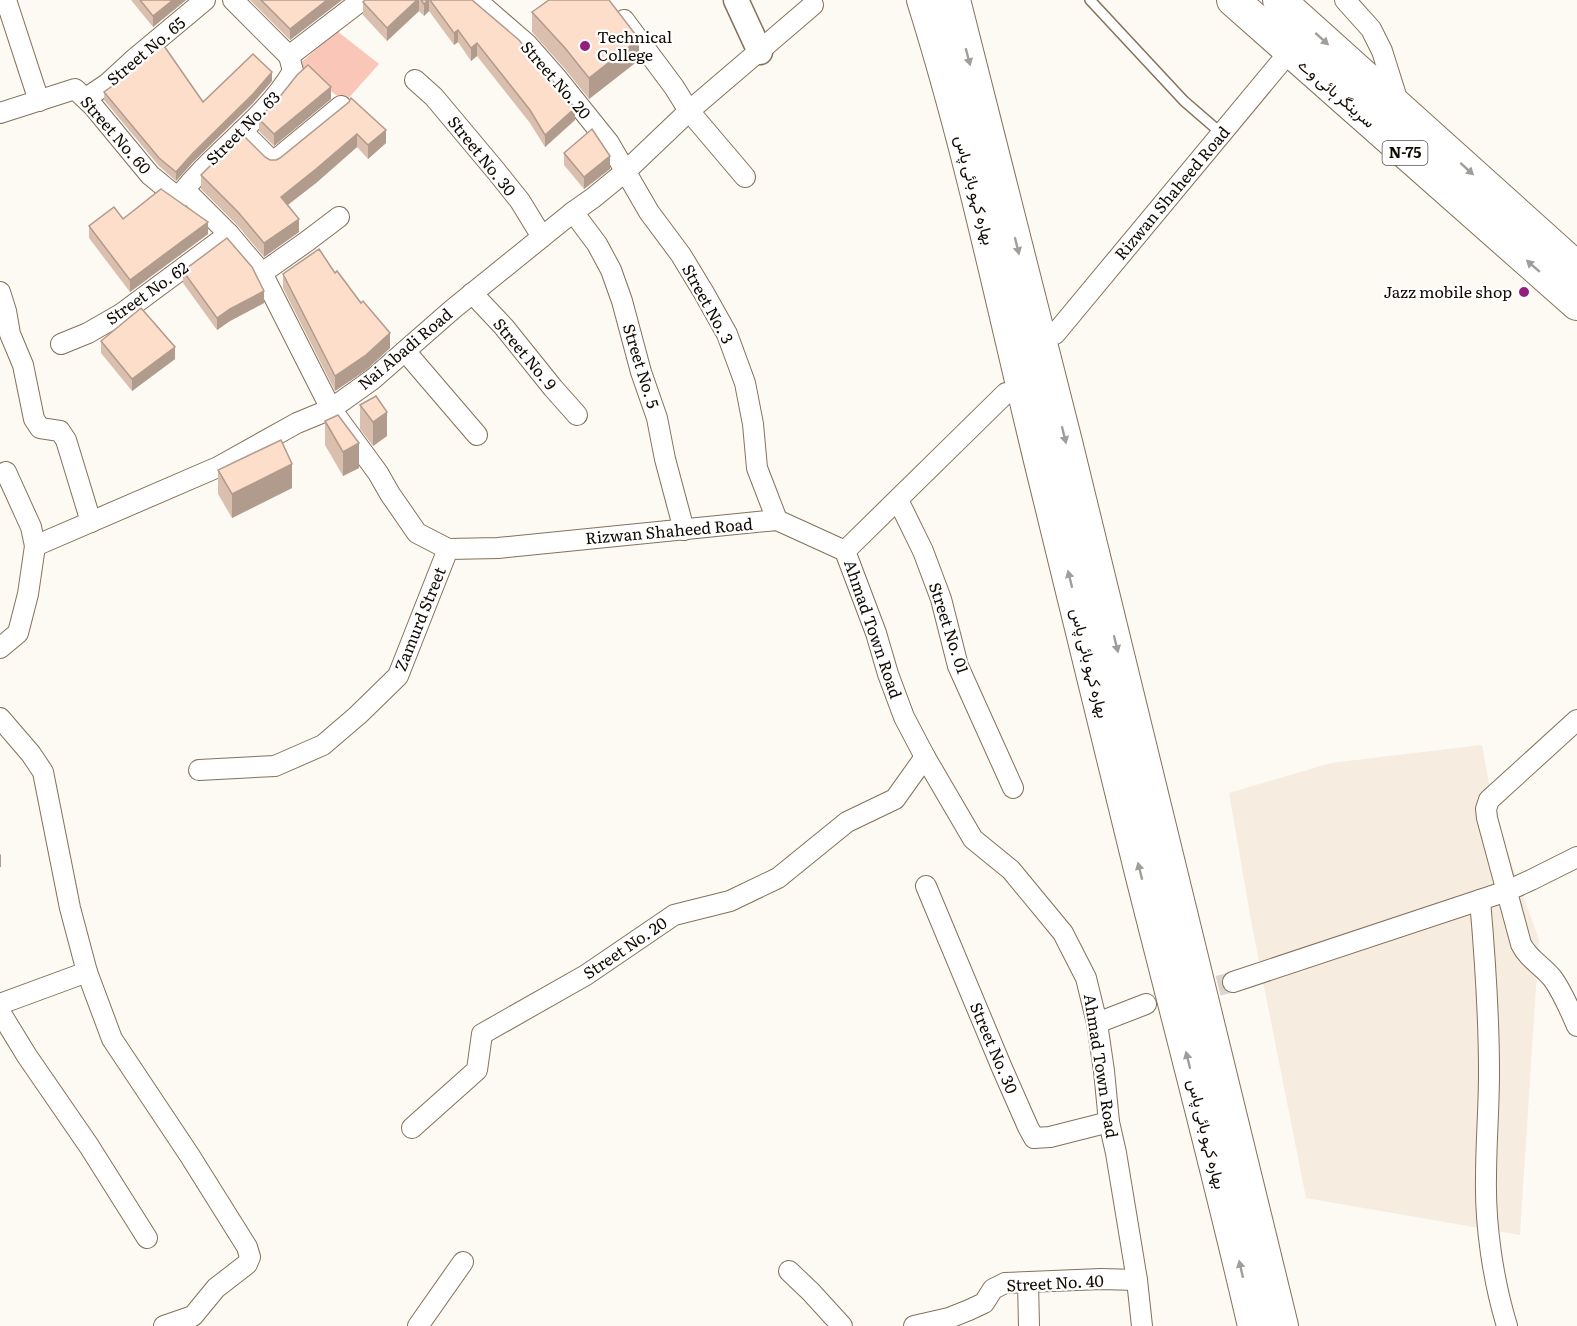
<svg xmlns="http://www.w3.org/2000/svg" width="1577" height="1326" font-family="Literata,Vazirmatn,serif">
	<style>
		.built { fill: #f6ece0 }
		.green { fill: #fac6b8 }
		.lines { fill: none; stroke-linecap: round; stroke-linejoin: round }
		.minor-tunnel { stroke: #dad5cf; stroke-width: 20; stroke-dasharray: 20 10; stroke-linecap: butt }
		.service-casing { stroke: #847159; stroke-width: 12 }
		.minor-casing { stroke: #847159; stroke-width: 22 }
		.tertiary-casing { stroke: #847159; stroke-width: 27 }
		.trunk-casing { stroke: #847159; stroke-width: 34 }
		.service { stroke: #fff; stroke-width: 9 }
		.minor { stroke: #fff; stroke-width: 20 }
		.tertiary { stroke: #fff; stroke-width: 24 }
		.trunk { stroke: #fff; stroke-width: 32 }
		.wall { fill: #dabfae }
		.shaded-wall { fill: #b19b8d }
		.building { fill: #fddeca; stroke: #b19b8d; stroke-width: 1.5 }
		.oneway { fill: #a09d9a }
		.poi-dot { fill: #94207e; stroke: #fff; stroke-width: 2 }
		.labels { text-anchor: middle; stroke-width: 4.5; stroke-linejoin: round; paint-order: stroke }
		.shield { fill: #fff; stroke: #58544f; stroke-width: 1.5 }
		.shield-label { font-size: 15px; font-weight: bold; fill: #110a03 }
		.poi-label { font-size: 16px; fill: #110a03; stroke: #fff; text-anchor: start }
		.street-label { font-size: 16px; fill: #110a03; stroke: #fff }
	</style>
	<rect width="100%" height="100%" fill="#fdf9f3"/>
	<path class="built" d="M1482,745L1495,817L1539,940L1520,1235L1306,1198L1252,926L1229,793L1331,763Z"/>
	<path class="green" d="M337,31L379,64L345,102L298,65Z"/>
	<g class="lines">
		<path class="minor-tunnel" d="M1189,993L1233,982"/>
		<g class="service-casing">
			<path id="service" d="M1090,0L1184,101L1221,133"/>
		</g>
		<g class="minor-casing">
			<g id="minor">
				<path d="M6,0L39,101"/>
				<path d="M233,0L289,56"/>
				<path d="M476,0L527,44L556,77L609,143L649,212L681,255L704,293L727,334L745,383L753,424L757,468L777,520"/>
				<path d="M1345,0L1371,29L1382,51L1399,105"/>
				<path d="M624,20L674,87L689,111L745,177"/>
				<path d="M289,56L362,0"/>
				<path d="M415,80L434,97L496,171L520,201L542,237"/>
				<path d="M86,98L107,84L132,61L205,0"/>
				<path d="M0,113L75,89L93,106L150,175L172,193L191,196L229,234L262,273L331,409L378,473L390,494L417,533L448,549L498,548L777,520L845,551L1006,393"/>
				<path d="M242,131L273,162L341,106"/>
				<path d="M180,195C187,186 194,178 202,170C233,138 270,110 293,71L289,56"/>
				<path d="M573,212L597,244L611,270L622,301L641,372L657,418L665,459L684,530"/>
				<path d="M262,273L306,242L339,217"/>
				<path d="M0,292L6,311L10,334L23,365L34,419L40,428L60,431L66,440L91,522"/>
				<path d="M472,293L504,327L553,388L577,415"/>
				<path d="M1055,334L1290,51"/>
				<path d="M61,344L88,333L121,314L229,234"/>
				<path d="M405,351L477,435"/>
				<path d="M6,472L31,527L35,546"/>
				<path d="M898,500L923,551L941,599L958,666L1013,788"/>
				<path d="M845,551L876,633L888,674L904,717L925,757L973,839L1011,870L1063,933L1086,978L1097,1023L1104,1071L1109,1122L1116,1153L1137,1280L1142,1326"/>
				<path d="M0,648L18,633L28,594L35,546L218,467L297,423L331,409L373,379L453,309L573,212L593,198L626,171L689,111L813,5"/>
				<path d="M0,718L31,754L43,772L70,908L87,972L112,1039L190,1156L247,1247L250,1257L247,1264L216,1288L193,1316L164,1326"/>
				<path d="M1577,720L1489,800L1486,809L1487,818L1521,944C1528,959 1543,966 1553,979C1563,993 1570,1010 1577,1026"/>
				<path d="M199,770L275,766L323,745L358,715L398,676L448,549"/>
				<path d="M926,886L1002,1068L1028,1127L1034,1138L1050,1137L1109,1122"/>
				<path d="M1480,900C1485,957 1489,1015 1489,1073C1489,1108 1486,1143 1486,1178C1485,1225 1493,1280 1507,1326"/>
				<path d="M1233,982L1507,891L1531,880L1577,857"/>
				<path d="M0,1004L87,972"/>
				<path d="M0,1012L27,1056L89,1146L147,1238"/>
				<path d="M1097,1023L1146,1004"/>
				<path d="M412,1128L477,1070L482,1034L586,975L674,915L730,901L778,878L847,822L895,799L925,757"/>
				<path d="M789,1271L811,1292L842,1326"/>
				<path d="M1028,1283L1029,1326"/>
				<path d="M418,1326L463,1262"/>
				<path d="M914,1326L949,1318L969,1310L984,1303L993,1289L1005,1283L1101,1279L1137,1280"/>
			</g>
		</g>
		<g class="tertiary-casing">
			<path id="tertiary" d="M736,0L760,52"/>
		</g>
		<g class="trunk-casing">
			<g id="trunk">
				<path d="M923,0C974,162 1007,328 1048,493C1080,619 1109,746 1141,873C1179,1024 1219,1174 1254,1326"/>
				<path d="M954,0L1066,442L1282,1326"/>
				<path d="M1233,0L1577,304"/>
				<path d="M1279,0L1577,268"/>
			</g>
		</g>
		<use href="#service" class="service"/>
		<use href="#minor" class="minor"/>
		<use href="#tertiary" class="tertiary"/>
		<use href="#trunk" class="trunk"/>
	</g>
	<g class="wall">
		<path d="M131,0H186L153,27Z"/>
		<path d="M250,0H342L290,40Z"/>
		<path d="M365,0H472L575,120L545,147L530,123L477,56L471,61L458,42L454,45L429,11L424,16L419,11L387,41L363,15V2Z"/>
		<path d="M532,12L639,60L589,99L565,69L532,32Z"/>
		<path d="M272,81L253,103L193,162L176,181L159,166L104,100V92L203,102Z"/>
		<path d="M331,99L274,146L259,131V119Z"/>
		<path d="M349,102L386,143L368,159L357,147L316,183L288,205L299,232L264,257L238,226L201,189V175L265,157L270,160H276L280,158Z"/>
		<path d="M564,153L610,169L584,189L564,165Z"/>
		<path d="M123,219L208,234L130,292L89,238V226Z"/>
		<path d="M183,271L264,303L230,321L217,330L183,283Z"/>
		<path d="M283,274L390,348L366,370L335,391L283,288Z"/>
		<path d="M101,341L175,359L132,391L101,353Z"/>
		<path d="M360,405L387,436L373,446L360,429Z"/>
		<path d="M325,421L359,468L343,476L325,445Z"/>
		<path d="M218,470L292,488L232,518L218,494Z"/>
	</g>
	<g class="shaded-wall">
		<path d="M173,0H186L153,27V16Z"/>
		<path d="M327,0H342L290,40V29Z"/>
		<path d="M417,0H419V11L387,41V28Z"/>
		<path d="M428,0H429V11L424,16V4Z"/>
		<path d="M458,30V42L454,45V33Z"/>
		<path d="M639,39V60L589,99V78Z"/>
		<path d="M477,43V56L471,61V48Z"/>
		<path d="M272,72V81L253,103L193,162L176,181V172Z"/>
		<path d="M331,87V99L274,146V134Z"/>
		<path d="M575,108V120L545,147V135Z"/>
		<path d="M386,130V143L368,159V145Z"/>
		<path d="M357,134V147L316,183L281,210V197Z"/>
		<path d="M610,156V169L584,189V177Z"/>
		<path d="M299,219V232L264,257V243Z"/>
		<path d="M208,222V234L130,292V280Z"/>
		<path d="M264,291V303L230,321L217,330V318L230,309Z"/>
		<path d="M390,333V348L366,370L335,391V376Z"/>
		<path d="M175,347V359L132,391V379Z"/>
		<path d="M387,412V436L373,446V422Z"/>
		<path d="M359,443V468L343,476V452Z"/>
		<path d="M292,464V488L232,518V494Z"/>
		<path d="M1,854V867H0V855Z"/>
	</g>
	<g class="building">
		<path d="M140,0H173L153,16Z"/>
		<path d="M261,0H327L290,29Z"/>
		<path d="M365,0H417L387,28L363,2Z"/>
		<path d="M421,0H428L424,4Z"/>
		<path d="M430,0H472L519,40L575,108L545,135L530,110L477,43L471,48L458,30L454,33Z"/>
		<path d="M549,0H609L639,39L589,78L565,48L532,12Z"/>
		<path d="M162,43L203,102L253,54L272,72L253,94L193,153L176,172L159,158L104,92L115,84Z"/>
		<path d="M308,65L331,87L274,134L259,119L282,94L297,75Z"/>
		<path d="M351,98L386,130L368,145L357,134L316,169L281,197L299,219L264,243L238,212L201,175L242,134L265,157L270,160H276L280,158L349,102Z"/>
		<path d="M592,129L610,156L584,177L564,153Z"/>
		<path d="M161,189L208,222L130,280L89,226L114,207L123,219Z"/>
		<path d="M227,238L252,267L264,291L230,309L217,318L183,271Z"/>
		<path d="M319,249L335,273L337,271L361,303L363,301L390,333L366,355L335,376L283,274Z"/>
		<path d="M141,308L175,347L132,379L101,341Z"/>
		<path d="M376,396L387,412L373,422L360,405Z"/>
		<path d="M338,415L359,443L343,452L325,421Z"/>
		<path d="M281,440L292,464L232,494L218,470Z"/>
	</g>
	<defs><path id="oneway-solid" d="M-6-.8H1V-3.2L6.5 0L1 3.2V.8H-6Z" transform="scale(1.5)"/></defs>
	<g class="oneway">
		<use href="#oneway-solid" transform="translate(1322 39) rotate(42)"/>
		<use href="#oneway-solid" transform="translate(968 57) rotate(75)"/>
		<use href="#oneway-solid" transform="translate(1467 169) rotate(42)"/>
		<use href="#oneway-solid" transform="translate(1017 246) rotate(76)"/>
		<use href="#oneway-solid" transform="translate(1533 266) rotate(-139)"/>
		<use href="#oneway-solid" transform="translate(1064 435) rotate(76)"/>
		<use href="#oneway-solid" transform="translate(1070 579) rotate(-104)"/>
		<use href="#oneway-solid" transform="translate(1116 644) rotate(76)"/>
		<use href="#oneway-solid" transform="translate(1140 871) rotate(-104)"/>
		<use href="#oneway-solid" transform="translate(1188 1060) rotate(-104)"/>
		<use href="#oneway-solid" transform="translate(1241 1269) rotate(-103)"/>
	</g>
	<g class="poi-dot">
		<circle cx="585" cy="46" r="6"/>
		<circle cx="1524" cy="292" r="6"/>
	</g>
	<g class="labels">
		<rect class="shield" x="1382.5" y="141" width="45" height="24" rx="4.5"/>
		<g class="shield-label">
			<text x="1405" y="158">N-75</text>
		</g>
		<g class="poi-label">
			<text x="597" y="43">Technical<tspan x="597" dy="18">College</tspan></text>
			<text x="1512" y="298" text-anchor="end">Jazz mobile shop</text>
		</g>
		<g class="street-label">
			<text transform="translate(146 51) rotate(-40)" y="6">Street No. 65</text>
			<text transform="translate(556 80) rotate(49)" y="6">Street No. 20</text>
			<text transform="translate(1337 93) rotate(41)" y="6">سرینگر ہائی وے</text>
			<text transform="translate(243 128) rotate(-45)" y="6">Street No. 63</text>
			<text transform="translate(116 135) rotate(49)" y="6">Street No. 60</text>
			<text transform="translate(482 156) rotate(51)" y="6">Street No. 30</text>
			<text transform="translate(975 190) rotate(75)" y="6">بھارہ کہو بائی پاس</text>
			<text transform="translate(1172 193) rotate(-50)" y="6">Rizwan Shaheed Road</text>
			<text transform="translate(147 293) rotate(-35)" y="6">Street No. 62</text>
			<text transform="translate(708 304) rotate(61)" y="6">Street No. 3</text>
			<text transform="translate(405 349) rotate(-40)" y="6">Nai Abadi Road</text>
			<text transform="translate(525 354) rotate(50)" y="6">Street No. 9</text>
			<text transform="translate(641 366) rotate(73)" y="6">Street No. 5</text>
			<text transform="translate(669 531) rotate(-5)" y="6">Rizwan Shaheed Road</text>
			<text transform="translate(420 619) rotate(-68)" y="6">Zamurd Street</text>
			<text transform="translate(949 628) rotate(72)" y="6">Street No. 01</text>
			<text transform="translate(873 629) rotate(71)" y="6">Ahmad Town Road</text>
			<text transform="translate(1090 663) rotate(76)" y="6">بھارہ کہو بائی پاس</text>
			<text transform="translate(625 948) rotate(-34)" y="6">Street No. 20</text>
			<text transform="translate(994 1048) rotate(67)" y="6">Street No. 30</text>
			<text transform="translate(1101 1066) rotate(81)" y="6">Ahmad Town Road</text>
			<text transform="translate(1207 1134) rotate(76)" y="6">بھارہ کہو بائی پاس</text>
			<text transform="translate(1055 1283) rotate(-3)" y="6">Street No. 40</text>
		</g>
	</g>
</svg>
